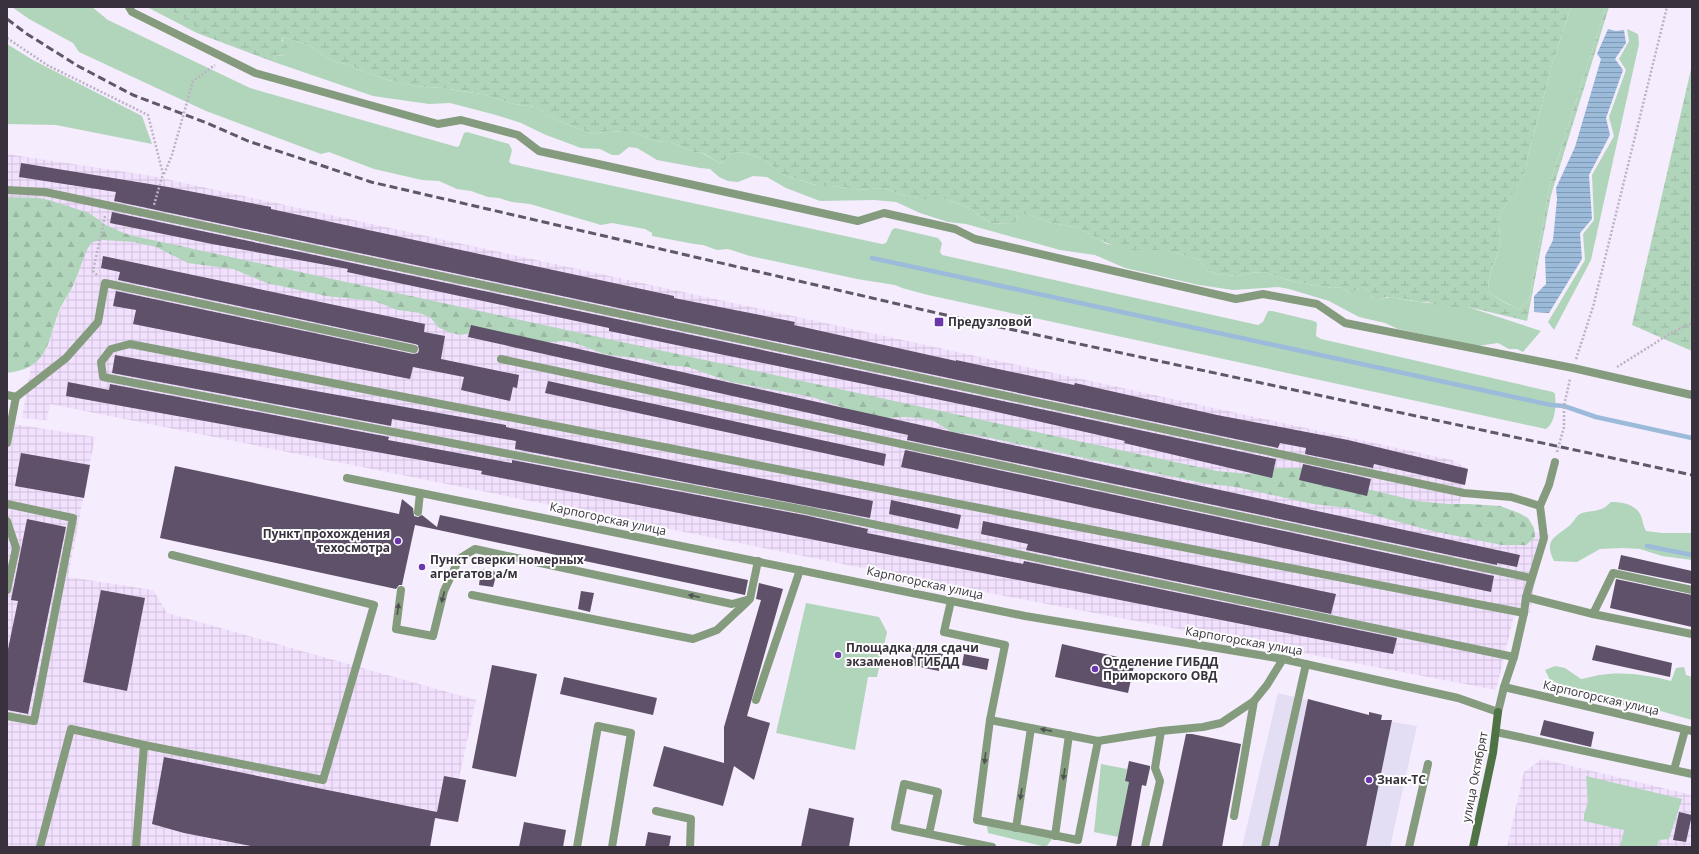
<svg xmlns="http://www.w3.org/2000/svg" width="1699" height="854" font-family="'Open Sans',sans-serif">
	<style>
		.commercial { fill: #e4def4 }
		.industrial { fill: url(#industrial-grid) }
		.grass { fill: #b1d5bb }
		.forest { fill: url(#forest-firs) }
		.wetland { fill: url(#wetland-marsh) }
		.water { fill: url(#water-rules) }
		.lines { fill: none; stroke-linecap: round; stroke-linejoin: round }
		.stream { stroke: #9cbbda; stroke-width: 4.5 }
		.building { fill: #5f5169 }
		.path { stroke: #bbb3c2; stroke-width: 2.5; stroke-dasharray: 2 2; stroke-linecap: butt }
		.lane { stroke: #849c7d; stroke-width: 8 }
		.street { stroke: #849c7d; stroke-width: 8 }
		.secondary { stroke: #507346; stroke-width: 8 }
		.rail { stroke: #5f5865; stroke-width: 3; stroke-dasharray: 8 4; stroke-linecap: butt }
		.oneway { fill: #505251 }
		.poi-dot { fill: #6b35ab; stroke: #fdfdfd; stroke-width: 1.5 }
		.labels { text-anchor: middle; stroke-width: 4; stroke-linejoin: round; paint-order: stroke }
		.poi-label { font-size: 12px; font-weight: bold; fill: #39323e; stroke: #fdfdfd; text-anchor: start }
		.street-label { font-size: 12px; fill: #39323e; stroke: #fdfdfd }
	</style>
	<defs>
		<pattern id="industrial-grid" width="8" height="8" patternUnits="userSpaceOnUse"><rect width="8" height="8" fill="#f2e1fe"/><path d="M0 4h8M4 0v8" fill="none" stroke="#d0c2db"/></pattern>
		<pattern id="forest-firs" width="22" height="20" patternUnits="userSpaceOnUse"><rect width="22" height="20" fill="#b1d5bb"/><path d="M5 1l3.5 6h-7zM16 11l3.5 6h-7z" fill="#99b7a2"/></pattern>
		<pattern id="wetland-marsh" width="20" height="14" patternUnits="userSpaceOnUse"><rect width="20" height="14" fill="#b1d5bb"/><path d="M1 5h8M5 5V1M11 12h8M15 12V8" fill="none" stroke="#99b7a2"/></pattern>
		<pattern id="water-rules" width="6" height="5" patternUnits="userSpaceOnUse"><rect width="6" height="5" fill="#9cbbda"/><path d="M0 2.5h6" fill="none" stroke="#8099b2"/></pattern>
	</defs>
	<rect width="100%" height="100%" fill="#f5ecfd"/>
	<path class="commercial" d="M1278,693L1369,715V712L1376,714L1382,715L1381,720L1417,726L1390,847H1242Z"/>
	<g class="industrial">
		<path d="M7,154L152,176L1452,460L1468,469L1456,518L1549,535L1535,580L1530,613L1516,607L1496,690L937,583L50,404L47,420L22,418L31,366L46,351L60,310L76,281L85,250L92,242L7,206Z"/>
		<path d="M7,422V423L95,437L68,577L153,590L167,613L476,700L459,778L444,776L430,847H7Z"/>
		<path d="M1542,759L1692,795V847H1507L1524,772Z"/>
	</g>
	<g class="grass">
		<path d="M12,7H92L108,20L250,88L457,147L459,146L464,133L467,132L509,144L512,150L509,162L512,164L882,244L886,243L892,230L895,228L938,238L942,243L940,252L942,255L1258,325L1263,322L1268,311H1272L1314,321L1317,323L1316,336L1321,339L1553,392L1555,394C1556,405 1556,422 1546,429L928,295L902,288L895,285L857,279L750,256L728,249L717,250L703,245L694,244L652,236V233L645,229L612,223L601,225L530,204L512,202L499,198L488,197L471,191L457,189L439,181L422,180L374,169L329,152L321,154L206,111L79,52L73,43L29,19Z"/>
		<path d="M147,7H166L197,27V33Z"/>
		<path d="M1571,7H1606L1550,183L1529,300L1518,310C1508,302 1497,300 1488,291C1488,270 1498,260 1500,243C1501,234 1497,223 1500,215C1509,196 1526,182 1527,160L1552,65Z"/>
		<path d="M1627,29L1638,34L1639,44L1591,260L1554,330L1548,322L1585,260L1583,234L1594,220L1592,175L1614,136L1609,117L1626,70L1619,59L1629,41Z"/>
		<path d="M283,37L310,46L332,61L346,64L384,79L415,86L442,88L482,94L514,104L536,107L547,115L566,124L593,134L609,131L632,132L656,141L670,142L694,152L702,153L718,162L722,163L730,154L737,152L745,153L765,160L783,175L815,185L853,188L858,190L884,188L902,195L919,198H942L972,209L978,215L991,223L1009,224L1017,221L1018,214H1026L1048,222L1079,228L1107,244L1167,250L1176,253L1199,260L1208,271L1216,274L1238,276L1250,273L1264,272L1291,281L1332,288L1341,287C1348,293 1354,295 1360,287H1364L1371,293L1372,301L1391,297L1419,302L1468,307L1541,331L1523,352L1517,349H1509L1498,343L1478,346L1398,329L1385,323L1359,317L1329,301L1289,289L1278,287L1233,290L1199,285L1125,268L1095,255L1060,250L966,224L948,222L920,213L896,202L874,200L820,201L786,188L767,177L753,176L738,182L728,181L719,177L710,169L700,168L657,160L637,148L629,147L619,155H612L600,149L581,148L546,135L521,123L496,115L450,103L429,104L373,96L274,62L275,56L284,55L287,48L283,44Z"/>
		<path d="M7,44L33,60L142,116L152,144L56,125L7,124Z"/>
		<path d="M1611,502C1622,502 1636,504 1641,516C1643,521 1643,526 1646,531L1662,533H1692V560L1662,556L1640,549L1622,548L1600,549L1577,562L1554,561C1543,539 1556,537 1569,526C1574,522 1576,515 1582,513C1594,510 1602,512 1611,502Z"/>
		<path d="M806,603L879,617L887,632L877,677H868L855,750L776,733Z"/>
		<path d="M1555,666L1565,668L1581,679C1588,678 1593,676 1599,675C1620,671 1651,675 1671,681L1676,668L1684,667L1686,675L1692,677V720L1657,710L1602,702L1550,680L1545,670Z"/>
		<path d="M1101,764L1127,769L1125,781L1130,782L1118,837L1094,832Z"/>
		<path d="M1586,776L1682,799L1669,839L1659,840L1657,847H1620L1624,830L1584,821V815L1588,802Z"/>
		<path d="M987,826L1052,839L1046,847L988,833Z"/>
	</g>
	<path class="forest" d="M7,197L39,198L49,200L89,213L106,225L124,233L134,236L1217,471L1249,474L1269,468H1302L1355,486L1417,501L1448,504H1469L1500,506L1519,513L1528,518L1534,528L1535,537L1526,545H1502L1432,531L1348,508L1313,504L1236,487L1202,483L976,435L952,432L932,420L907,417L883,418L860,413L812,397L731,382L688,367L665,365L642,359L604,354L578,344L565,341L541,343L472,333L460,335L448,332L438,327L431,318L420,313L398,310L374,301L326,296L267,283L233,269L188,263L156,247L134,242L103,240L92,242C83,254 81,268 75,281C71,292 63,301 59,311C47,343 49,368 7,373Z"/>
	<g class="wetland">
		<path d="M166,7H1571L1552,65L1527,160C1526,183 1509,196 1500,215C1497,223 1501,234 1500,243C1498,259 1488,270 1488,291C1497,300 1508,303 1518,310L1529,300L1550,183L1606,7H1609L1551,195L1527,321L1468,307H1442L1428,302H1419L1405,299L1387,297L1372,302L1371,293L1364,287H1360C1354,295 1348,293 1341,287L1332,288L1291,281L1264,272L1250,273L1238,276L1216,274L1208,271L1199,260L1176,253L1162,250H1125L1100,240L1079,228L1048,222L1026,214H1018L1017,221L1009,224L991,223L978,215L972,209L942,198L924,199L902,195L884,188L858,190L844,187L819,186L783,175L765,160L745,153L737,152L730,154L723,163L718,162L703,153L694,152L670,142L656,141L632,132L609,131L593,134L566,124L547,115L536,107L514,104L482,94L442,88L415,86L384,79L346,64L332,61L310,46L283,37L282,41L290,50L288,54L275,56L274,62L197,33L196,27Z"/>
		<path d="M1692,65V351L1632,325Z"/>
	</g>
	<path class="water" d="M1608,29L1616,31L1624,30L1626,43L1615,59L1623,70L1606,118L1610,135L1589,175L1592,219L1580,233L1582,259L1549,313L1534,312V296L1546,284L1545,256L1553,240L1557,199L1556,188L1575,147L1601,59L1597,54Z"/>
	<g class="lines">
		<g class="stream">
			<path d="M872,258L1551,405L1564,406L1596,417L1692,438"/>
			<path d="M1647,546L1692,555"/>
		</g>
	</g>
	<g class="building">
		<path d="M21,163L168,187L271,207V209L674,296V298L795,322L794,325L956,361V360L1074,385L1075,383L1217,415L1348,440L1468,469L1465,485L1374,464L1373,468L1305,454L1306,448L1280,443L1278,448L114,201L116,192L19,177Z"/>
		<path d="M112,212L1276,459L1272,478L1124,443L1125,441L979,408L609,331V328L347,272L348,269L212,244L110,223Z"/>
		<path d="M103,256L425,324L424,332L445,336L441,359L519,375L517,388L513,387L510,401L461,390L464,377L413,367L410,379L133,324L136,310L113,306L116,291L413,354L418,353L419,350L418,345L415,344L118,280L120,272L101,268Z"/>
		<path d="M471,325L934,428L1520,555L1517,567L1497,563V565L907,440L908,435L468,337Z"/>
		<path d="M115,355L506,425V427L873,501L870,518L515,449L516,441L392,419L391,426L112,373Z"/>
		<path d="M548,381L886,454L884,466L545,393Z"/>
		<path d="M68,382L109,390L110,384L389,437L388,440L512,463V460L804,515L868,529L867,533L1023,564L1024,561L1397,638L1393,654L481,474L482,471L66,396Z"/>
		<path d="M905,450L1494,576L1491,592L901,467Z"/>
		<path d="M21,453L90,465L84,498L15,486Z"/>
		<path d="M1303,464L1371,479L1367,496L1299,480Z"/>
		<path d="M175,466L399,514L402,499L413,508L414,516L418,517L422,515L437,527L440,515L748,580L745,595L415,525L402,585H399L396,589L160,538Z"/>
		<path d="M891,500L961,515L958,529L889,514Z"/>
		<path d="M27,519L66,527L28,714L7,710V654L18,601L11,600Z"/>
		<path d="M983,521L1336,594L1331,614L1026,550L1028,544L981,534Z"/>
		<path d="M1621,555L1692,571V584L1618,569Z"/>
		<path d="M481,569L497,572L493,587L479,585Z"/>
		<path d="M1616,579L1692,595V627L1610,608Z"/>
		<path d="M759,583L783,589L747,716L770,723L754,780L734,766L723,806L653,786L664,746L724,763V727L761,600L756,599Z"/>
		<path d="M101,590L145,598L127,691L83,682Z"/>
		<path d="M581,591L594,593L590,612L578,609Z"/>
		<path d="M1062,644L1135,661L1128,693L1055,677Z"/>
		<path d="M1596,645L1672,663L1670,677L1592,660Z"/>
		<path d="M913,648L943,654L939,671L910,665Z"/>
		<path d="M964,654L989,659L987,670L962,665Z"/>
		<path d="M492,665L537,674L516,777L472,768Z"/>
		<path d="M564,677L657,698L653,715L560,694Z"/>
		<path d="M1308,699L1369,715V712L1382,715L1381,720H1392L1366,847H1278Z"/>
		<path d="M1544,720L1594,732L1591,747L1540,735Z"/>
		<path d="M1186,734H1192L1241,744L1222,847H1162Z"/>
		<path d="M164,757L437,812L444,776L466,780L458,822L435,818L430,847H256L184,833L152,824Z"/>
		<path d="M1129,761L1150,766V768L1146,786L1142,785L1131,847H1116L1129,782L1125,781Z"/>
		<path d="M809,808L854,818L849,847H801Z"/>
		<path d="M1679,812L1692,815L1686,842L1673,840Z"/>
		<path d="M524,822L566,830L563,847H519Z"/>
		<path d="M648,832L671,836L669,847H645Z"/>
	</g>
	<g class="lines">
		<g class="path">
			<path d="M7,38L47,65L148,115L163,174L154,205"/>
			<path d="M164,174L172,155L193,81L215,65"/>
			<path d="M97,275L93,271L105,216"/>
			<path d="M1576,359L1593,307L1667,7"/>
			<path d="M1617,367L1671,333L1692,323"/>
			<path d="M1557,452L1564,427V406L1570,379"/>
		</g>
		<g class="lane">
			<path d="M129,7L132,12L255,73L438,124L461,120L518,135L539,151L858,221L884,213L955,229L975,239L1236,299L1263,294L1317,304L1345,323L1573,368L1692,395"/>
			<path d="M7,190L45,192L1464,493L1511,497L1540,506"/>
			<path d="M501,359L1531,578"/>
			<path d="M7,395L16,397L7,443"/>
			<path d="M16,397L66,358L98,322L105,283L414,349"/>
			<path d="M7,504L73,518L34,721L7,716"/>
			<path d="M418,512L420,493"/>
			<path d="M7,521L16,548L7,590"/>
			<path d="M401,590L396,629L433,636L444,591L459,559L475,549L732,604L750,599L758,561"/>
			<path d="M472,595L693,639L717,630L748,601"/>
			<path d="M1526,597L1593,614L1692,634"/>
			<path d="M951,601L944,632L1005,645L990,720L977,820L1078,840L1098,741"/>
			<path d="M1593,614L1613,573L1692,590"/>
			<path d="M1514,657L805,510L103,377L101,362L111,349L130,344L1524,613"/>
			<path d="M1504,687L1514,657L1524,613L1526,597L1544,538L1540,506L1549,485L1555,462"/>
			<path d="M756,700L800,570"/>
			<path d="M990,720L1098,741L1161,731L1203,727L1221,723L1254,701L1267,685L1283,659"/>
			<path d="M1496,732L1692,774"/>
			<path d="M1674,770L1685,730"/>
			<path d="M656,811L691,819L690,847"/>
			<path d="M1234,816L1254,701"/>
			<path d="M1016,828L1031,728"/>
			<path d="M929,834L938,792L904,784L895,827L992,847"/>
			<path d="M1055,836L1069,735"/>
			<path d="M40,847L71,729L144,745L323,780L374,605L172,555"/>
			<path d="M136,847L144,745"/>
			<path d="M577,847L598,726L631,733L612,847"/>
			<path d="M1145,847L1160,781L1155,768L1161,731"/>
			<path d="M1265,847L1306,664"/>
			<path d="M1409,847L1428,764"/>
		</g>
		<path class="street" d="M347,478L1025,616L1283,659L1458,698L1498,712L1504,687L1692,731"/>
		<path class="secondary" d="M1473,847L1493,753L1498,712"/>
		<path class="rail" d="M7,19L27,34L78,66L133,95L207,123L248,141L371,182L967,320L1692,475"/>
	</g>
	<defs><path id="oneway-solid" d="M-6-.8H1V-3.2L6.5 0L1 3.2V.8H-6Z"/></defs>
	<g class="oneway">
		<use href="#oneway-solid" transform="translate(694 596) rotate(-168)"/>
		<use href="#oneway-solid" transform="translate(443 597) rotate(105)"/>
		<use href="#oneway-solid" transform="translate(398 609) rotate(-82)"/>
		<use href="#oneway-solid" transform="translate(1046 730) rotate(-169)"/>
		<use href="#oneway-solid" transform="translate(985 758) rotate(97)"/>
		<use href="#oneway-solid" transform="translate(1064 774) rotate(98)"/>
		<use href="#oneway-solid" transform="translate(1021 794) rotate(99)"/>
	</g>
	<g class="poi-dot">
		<rect x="934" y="317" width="10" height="10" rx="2"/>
		<circle cx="398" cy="541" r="4"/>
		<circle cx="422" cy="567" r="4"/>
		<circle cx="838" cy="655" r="4"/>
		<circle cx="1095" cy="669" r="4"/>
		<circle cx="1369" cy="780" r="4"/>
	</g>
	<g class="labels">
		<g class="poi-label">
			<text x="948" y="326">Предузловой</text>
			<text x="390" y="538" text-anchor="end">Пункт прохождения<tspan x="390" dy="14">техосмотра</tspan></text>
			<text x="430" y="564">Пункт сверки номерных<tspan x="430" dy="14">агрегатов а/м</tspan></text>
			<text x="846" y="652">Площадка для сдачи<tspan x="846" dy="14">экзаменов ГИБДД</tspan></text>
			<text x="1103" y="666">Отделение ГИБДД<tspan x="1103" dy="14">Приморского ОВД</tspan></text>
			<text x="1377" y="784">Знак-ТС</text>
		</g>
		<g class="street-label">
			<text transform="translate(608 519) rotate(12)" y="4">Карпогорская улица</text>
			<text transform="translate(925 583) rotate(12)" y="4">Карпогорская улица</text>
			<text transform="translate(1244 641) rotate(10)" y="4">Карпогорская улица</text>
			<text transform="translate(1601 698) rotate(13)" y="4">Карпогорская улица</text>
			<text transform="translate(1475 777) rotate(-79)" y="4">улица Октябрят</text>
		</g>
	</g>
	<rect width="1699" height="854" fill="none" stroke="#39323e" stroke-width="16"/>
</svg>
